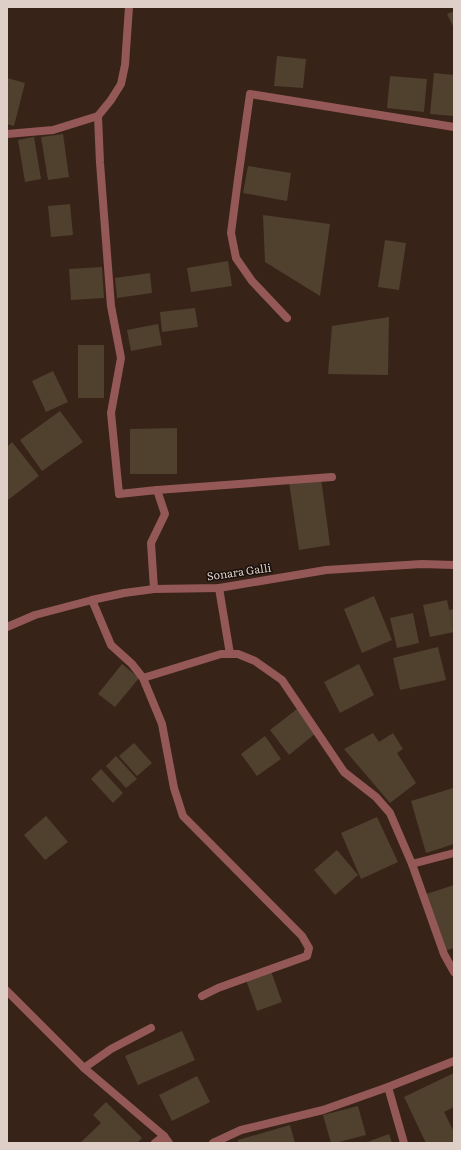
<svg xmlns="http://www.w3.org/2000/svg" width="461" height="1150" font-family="Literata,serif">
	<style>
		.building { fill: #4f412e }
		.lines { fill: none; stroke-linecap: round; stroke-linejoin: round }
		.service { stroke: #945956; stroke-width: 8 }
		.minor { stroke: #945956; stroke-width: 8 }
		.tertiary { stroke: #945956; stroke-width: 8 }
		.labels { text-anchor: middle; stroke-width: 3; stroke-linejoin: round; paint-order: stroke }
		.street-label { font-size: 11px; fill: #ded0c9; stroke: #180f0a }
	</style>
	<rect width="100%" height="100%" fill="#382319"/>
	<g class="building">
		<path d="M454,11V28L447,14Z"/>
		<path d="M277,56L306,59L303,88L274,86Z"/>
		<path d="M434,73L454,75V116L430,114Z"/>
		<path d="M390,76L427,79L424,112L387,108Z"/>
		<path d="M7,78L25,83L14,126L7,124Z"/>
		<path d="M63,134L69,177L48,180L41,137Z"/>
		<path d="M34,137L41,179L25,182L18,140Z"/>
		<path d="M248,166L291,173L287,201L243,193Z"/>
		<path d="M70,204L73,235L51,237L48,206Z"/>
		<path d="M263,215L330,224L320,296L265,262Z"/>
		<path d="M385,240L406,243L399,290L378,287Z"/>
		<path d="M228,261L232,286L191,292L187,268Z"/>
		<path d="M102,267L104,298L71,300L69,269Z"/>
		<path d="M150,273L152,293L117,298L115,278Z"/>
		<path d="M195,308L198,327L162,332L160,312Z"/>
		<path d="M389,317L388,375L328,374L332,326Z"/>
		<path d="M158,324L162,345L131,351L127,330Z"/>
		<rect x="78" y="345" width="26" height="53"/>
		<path d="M53,371L68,402L46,412L32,381Z"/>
		<path d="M60,411L83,442L42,471L20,440Z"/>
		<path d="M177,428V474H130V429Z"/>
		<path d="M12,442L39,476L8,500H7V447Z"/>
		<path d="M321,478L330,545L299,550L289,482Z"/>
		<path d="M374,596L392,640L362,653L344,609Z"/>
		<path d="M447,600L454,632L430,637L423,605Z"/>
		<path d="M454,609V626L453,627L449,610Z"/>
		<path d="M413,613L419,643L397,648L390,618Z"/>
		<path d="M438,647L446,680L400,690L393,658Z"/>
		<path d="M122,664L139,678L115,707L98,694Z"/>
		<path d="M359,664L374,695L340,713L324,682Z"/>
		<path d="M297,709L316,733L289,755L270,730Z"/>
		<path d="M373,733L379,742L393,733L403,749L397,753L416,783L390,803L344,749Z"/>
		<path d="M265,736L281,759L257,776L241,754Z"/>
		<path d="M134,743L152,763L137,776L119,756Z"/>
		<path d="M116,756L137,779L126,788L106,766Z"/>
		<path d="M101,769L123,793L113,803L91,779Z"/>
		<path d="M453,788L454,791V844L426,853L411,801Z"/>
		<path d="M46,816L68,842L45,860L24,835Z"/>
		<path d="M377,817L398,862L361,879L341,833Z"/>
		<path d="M337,850L358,875L335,895L314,870Z"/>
		<path d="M454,885V948L445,951L426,894Z"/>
		<path d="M271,971L282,1002L257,1011L246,980Z"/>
		<path d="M182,1031L195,1060L138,1085L125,1056Z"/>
		<path d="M454,1073V1107L444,1112L454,1132V1143H426L404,1097Z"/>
		<path d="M197,1076L210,1102L172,1121L159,1095Z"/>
		<path d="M106,1102L142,1138L137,1143H80L101,1123L93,1115Z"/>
		<path d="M358,1106L366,1135L335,1143H331L323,1115Z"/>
		<path d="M290,1125L295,1143H238V1140Z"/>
		<path d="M389,1134L392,1143H365Z"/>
	</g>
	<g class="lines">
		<g class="service">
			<path d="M84,1068L111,1049L151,1028"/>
			<path d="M155,1143L164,1136"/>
		</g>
		<g class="minor">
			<path d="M129,7L125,65L121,84L111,100L98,116L100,163L111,306L121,358L111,413L119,494L157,490L165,514L151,543L154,589"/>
			<path d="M7,134L53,130L98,116"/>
			<path d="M287,318L252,281L236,258L231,233L238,179L250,94L454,127"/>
			<path d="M157,490L332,477"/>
			<path d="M219,588L230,654"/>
			<path d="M92,600L111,645L132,664L143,678L162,724L174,788L183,816L302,936L309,948L307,956L218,988L202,996"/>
			<path d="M143,678L221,654H238L255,661L282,680L344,772L376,797L390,813L412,864L444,954L454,972"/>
			<path d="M412,864L454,853"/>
			<path d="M7,991L84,1068L164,1136L169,1143"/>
			<path d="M388,1087L404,1143"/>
			<path d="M213,1143L241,1130L323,1110L388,1087L454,1061"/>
		</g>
		<path class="tertiary" d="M7,627L35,615L92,600L124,593L154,589L219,588L326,570L422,564L454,565"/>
	</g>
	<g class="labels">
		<g class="street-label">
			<text transform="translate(239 572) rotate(-8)" y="4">Sonara Galli</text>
		</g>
	</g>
	<rect width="461" height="1150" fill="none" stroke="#ded0c9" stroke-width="16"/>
</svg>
